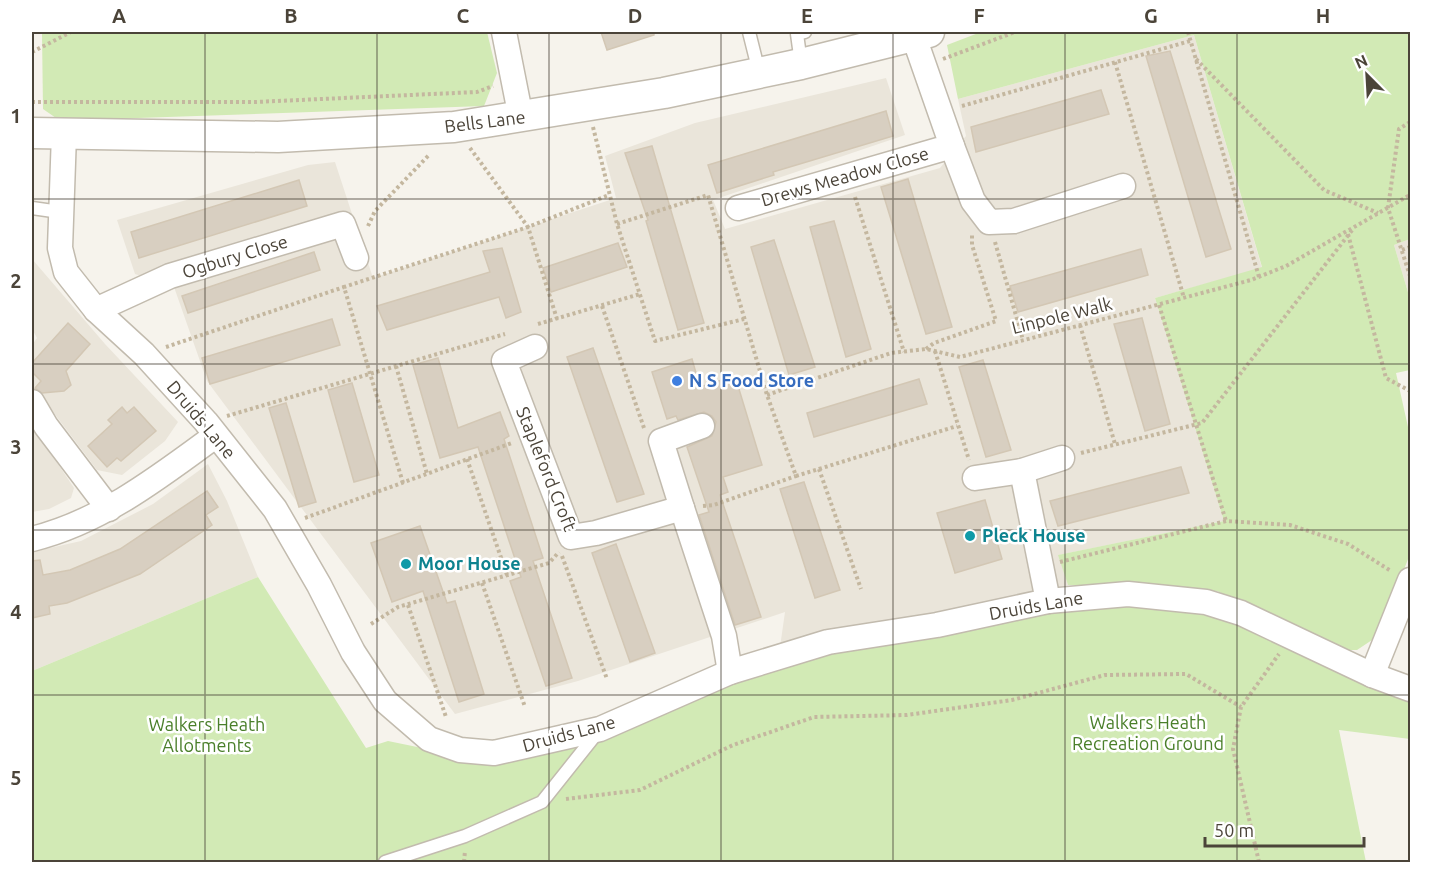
<svg xmlns="http://www.w3.org/2000/svg" width="1442" height="894" font-family="Ubuntu,sans-serif">
	<style>
		.residential { fill: #eae5da }
		.green { fill: #d2eab5 }
		.building { fill: #d8cfc1; stroke: #d3c7b4; stroke-width: 1.5 }
		.lines { fill: none; stroke-linecap: round; stroke-linejoin: round }
		.service-casing { stroke: #c2bbae; stroke-width: 15 }
		.minor-casing { stroke: #c2bbae; stroke-width: 27 }
		.tertiary-casing { stroke: #c2bbae; stroke-width: 33 }
		.path { stroke: #c4b79f; stroke-width: 4; stroke-dasharray: 3 3; stroke-linecap: butt }
		.service { stroke: #fff; stroke-width: 12 }
		.minor { stroke: #fff; stroke-width: 24 }
		.tertiary { stroke: #fff; stroke-width: 30 }
		.grid { fill: none; stroke: #4b4439; stroke-width: 1.5; stroke-opacity: 0.55 }
		.shop-dot { fill: #3f7fe0; stroke: #fff; stroke-width: 2 }
		.culture-dot { fill: #0f9aa8; stroke: #fff; stroke-width: 2 }
		.labels { text-anchor: middle; stroke-width: 5; stroke-linejoin: round; paint-order: stroke }
		.street-label { font-size: 18px; fill: #4b4439; stroke: #fff }
		.shop-label { font-size: 18px; font-weight: bold; fill: #366cbe; stroke: #fff; text-anchor: start }
		.culture-label { font-size: 18px; font-weight: bold; fill: #0d838f; stroke: #fff; text-anchor: start }
		.park-label { font-size: 18px; fill: #4a7f2a; stroke: #fff }
		.neatline { fill: none; stroke: #4b4439; stroke-width: 2 }
		.grid-label { font-size: 20px; text-anchor: middle; font-weight: bold; fill: #4b4439 }
	</style>
	<rect width="100%" height="100%" fill="#f6f3ec"/>
	<g class="residential">
		<path d="M1194,35L1262,268L1155,298L1224,521L1059,555L1068,585L780,647L785,612L578,681L455,714L207,381L174,287L135,274L117,220L308,165L335,162L373,278L616,198L605,156L695,123L886,78L905,135L713,200L725,229L940,168L966,136L958,99Z"/>
		<path d="M1410,239V299L1394,245Z"/>
		<path d="M32,259L105,344L178,422L165,441L122,475L97,470L32,384V345L37,338L32,329Z"/>
		<path d="M32,425L74,488L71,498L49,509L32,512Z"/>
		<path d="M208,464L227,501L258,577L32,671V552L81,541L153,504Z"/>
	</g>
	<g class="green">
		<path d="M46,32H487L497,73L484,106L79,120L56,118L43,109L42,34Z"/>
		<path d="M981,32H1410V239L1394,245L1410,299V370L1396,373L1410,436V554L1378,636L1357,650H1341L1217,591L1068,585L1058,555L1224,521L1155,298L1262,267L1194,35L958,99L947,45Z"/>
		<path d="M258,577L366,748L388,741L495,763L791,661L1053,608L1137,603L1216,613L1360,683L1410,700V739L1339,730L1366,862H32V671Z"/>
	</g>
	<g class="building">
		<path d="M601,32H654V35L607,50Z"/>
		<path d="M1170,51L1231,249L1206,257L1146,56Z"/>
		<path d="M1101,90L1109,114L976,152L971,127Z"/>
		<path d="M886,111L893,136L773,172L774,175L717,193L708,165Z"/>
		<path d="M652,146L704,323L678,330L646,221L648,220L625,153Z"/>
		<path d="M908,179L952,327L926,334L881,187Z"/>
		<path d="M299,180L307,206L139,258L131,232Z"/>
		<path d="M834,221L871,349L846,357L810,227Z"/>
		<path d="M774,240L815,367L789,375L751,247Z"/>
		<path d="M618,243L627,267L551,292L543,268Z"/>
		<path d="M502,248L521,312L506,318L499,297L387,330L377,306L490,272L483,251Z"/>
		<path d="M1141,249L1148,275L1018,312L1010,286Z"/>
		<path d="M314,252L320,270L188,313L182,296Z"/>
		<path d="M1142,318L1170,424L1145,431L1114,324Z"/>
		<path d="M332,319L340,345L210,384L202,358Z"/>
		<path d="M68,323L90,344L66,371L71,385L64,391L42,393L35,388L41,381L32,372V363Z"/>
		<path d="M593,348L644,494L617,502L567,357Z"/>
		<path d="M438,358L458,428L500,412L509,436L504,439L543,558L533,561L572,678L546,686L510,581L521,577L478,447L440,458L413,365Z"/>
		<path d="M692,359L700,387L735,376L762,465L723,477L728,492L720,495L761,617L735,625L699,515L709,512L687,447L712,436L716,422L712,416L704,412L678,420L676,416L667,419L652,372Z"/>
		<path d="M983,360L1011,450L986,457L959,367Z"/>
		<path d="M919,379L927,404L814,437L807,413Z"/>
		<path d="M352,383L379,475L354,482L328,390Z"/>
		<path d="M286,403L316,502L299,507L269,408Z"/>
		<path d="M122,407L127,413L134,407L156,431L121,461L117,458L107,467L88,446L112,424L108,420Z"/>
		<path d="M1181,467L1189,493L1058,526L1050,501Z"/>
		<path d="M804,482L840,590L815,598L780,489Z"/>
		<path d="M207,491L218,507L206,515L212,525L140,574L67,603L49,606L50,614L32,618V561L40,560L43,575L70,570L120,549Z"/>
		<path d="M985,500L1002,559L955,573L937,513Z"/>
		<path d="M420,526L447,603L455,601L484,694L459,702L423,591L392,602L371,543Z"/>
		<path d="M616,544L655,653L630,662L592,553Z"/>
	</g>
	<g class="lines">
		<g class="service-casing">
			<g id="service">
				<path d="M749,32L759,72"/>
				<path d="M801,63L797,34L805,32"/>
				<path d="M32,208L60,212"/>
				<path d="M385,862L465,836L542,802L597,733"/>
			</g>
		</g>
		<g class="minor-casing">
			<g id="minor">
				<path d="M504,32L521,118"/>
				<path d="M64,134L60,248L66,272L96,310L144,354L206,422L275,509L319,585L353,652L385,701L429,739L460,750L494,753L600,729L730,672L828,642L937,625L1048,601L1128,594L1206,602L1241,613L1372,675L1410,689"/>
				<path d="M952,146L973,201L989,222L1014,221L1123,186"/>
				<path d="M738,208L952,146L914,37"/>
				<path d="M96,310L170,276L343,224L356,258"/>
				<path d="M535,347L504,361L571,537L596,533L682,508L724,636L730,672"/>
				<path d="M32,402L46,426L109,509"/>
				<path d="M1022,471L1048,601"/>
				<path d="M975,478L1022,471L1062,458"/>
				<path d="M682,508L661,441L702,426"/>
				<path d="M32,539C101,522 158,478 215,436"/>
				<path d="M1372,675L1410,580"/>
			</g>
		</g>
		<g class="tertiary-casing">
			<path id="tertiary" d="M32,133L278,137L454,127L664,93L801,64L929,32"/>
		</g>
		<g class="path">
			<path d="M1188,32L1259,277"/>
			<path d="M32,52L71,32"/>
			<path d="M943,59L1015,32"/>
			<path d="M1196,59L1324,190L1378,213"/>
			<path d="M1115,62L1184,298"/>
			<path d="M32,102H255L477,92L493,86"/>
			<path d="M962,106L1190,41"/>
			<path d="M1410,122L1399,129L1388,208L1410,276"/>
			<path d="M593,127L617,224L655,341L744,319"/>
			<path d="M470,148L528,227L557,319"/>
			<path d="M855,197L904,352"/>
			<path d="M617,224L708,195L767,395L796,476L819,469L861,589"/>
			<path d="M368,226L375,211L429,155"/>
			<path d="M1348,234L1386,378L1410,391"/>
			<path d="M995,242L1023,340"/>
			<path d="M1402,250L1410,247"/>
			<path d="M1159,305L1226,521"/>
			<path d="M602,306L644,428"/>
			<path d="M538,324L640,294"/>
			<path d="M1080,325L1115,444"/>
			<path d="M166,347L344,287"/>
			<path d="M926,349L934,343L996,321L972,245V234"/>
			<path d="M935,351L969,460"/>
			<path d="M396,366L427,474"/>
			<path d="M767,395L891,353L926,349L960,357L1251,280L1286,266L1410,195"/>
			<path d="M227,416L505,334"/>
			<path d="M1081,453L1202,423L1353,229"/>
			<path d="M467,459L507,575"/>
			<path d="M819,469L957,426"/>
			<path d="M403,483L344,287L528,227L609,195"/>
			<path d="M703,506L714,505L796,476"/>
			<path d="M305,518L512,443"/>
			<path d="M562,556L607,679"/>
			<path d="M1060,562L1226,521L1290,525L1348,544L1391,571"/>
			<path d="M482,583L525,707"/>
			<path d="M408,605L446,717"/>
			<path d="M371,624L398,607L549,563L559,552"/>
			<path d="M566,799L640,790L733,745L814,717L907,715L1012,700L1105,675L1186,674L1241,707"/>
			<path d="M464,862L465,851"/>
			<path d="M1259,862L1233,749L1241,707L1279,654"/>
		</g>
		<use href="#service" class="service"/>
		<use href="#minor" class="minor"/>
		<use href="#tertiary" class="tertiary"/>
	</g>
	<path class="grid" d="M205,32V862M377,32V862M549,32V862M721,32V862M893,32V862M1065,32V862M1237,32V862M32,199H1410M32,364H1410M32,530H1410M32,695H1410"/>
	<circle class="shop-dot" cx="677" cy="381" r="6"/>
	<g class="culture-dot">
		<circle cx="970" cy="536" r="6"/>
		<circle cx="406" cy="564" r="6"/>
	</g>
	<g class="labels">
		<g class="street-label">
			<text transform="translate(485 122) rotate(-7)" y="6">Bells Lane</text>
			<text transform="translate(845 177) rotate(-16)" y="6">Drews Meadow Close</text>
			<text transform="translate(235 257) rotate(-17)" y="6">Ogbury Close</text>
			<text transform="translate(1062 316) rotate(-14)" y="6">Linpole Walk</text>
			<text transform="translate(201 420) rotate(50)" y="6">Druids Lane</text>
			<text transform="translate(546 469) rotate(68)" y="6">Stapleford Croft</text>
			<text transform="translate(1036 606) rotate(-10)" y="6">Druids Lane</text>
			<text transform="translate(569 734) rotate(-15)" y="6">Druids Lane</text>
		</g>
		<g class="shop-label">
			<text x="689" y="387">N S Food Store</text>
		</g>
		<g class="culture-label">
			<text x="982" y="542">Pleck House</text>
			<text x="418" y="570">Moor House</text>
		</g>
		<g class="park-label">
			<text x="1148" y="729">Walkers Heath<tspan x="1148" dy="21">Recreation Ground</tspan></text>
			<text x="207" y="731">Walkers Heath<tspan x="207" dy="21">Allotments</tspan></text>
		</g>
	</g>
	<rect width="1442" height="894" fill="none" stroke="#ffffff" stroke-width="66"/>
	<g transform="translate(1367 75) rotate(336)" stroke="#ffffff" stroke-width="4.5" paint-order="stroke">
	<path d="M0-4.5L10 22L0 15L-10 22Z" fill="#4b4439"/>
	<text y="-9" font-size="16" font-weight="bold" text-anchor="middle" fill="#4b4439">N</text>
	</g>
	<path d="M1205 837v9h159v-9" fill="none" stroke="#4b4439" stroke-width="3"/>
	<text x="1214" y="837" font-size="18" fill="#4b4439" stroke="#ffffff" stroke-width="4.5" paint-order="stroke">50 m</text>
	<rect x="33" y="33" width="1376" height="828" class="neatline"/>
	<g class="grid-label">
		<text x="119" y="23">A</text>
		<text x="291" y="23">B</text>
		<text x="463" y="23">C</text>
		<text x="635" y="23">D</text>
		<text x="807" y="23">E</text>
		<text x="979" y="23">F</text>
		<text x="1151" y="23">G</text>
		<text x="1323" y="23">H</text>
		<text x="16" y="123">1</text>
		<text x="16" y="288">2</text>
		<text x="16" y="454">3</text>
		<text x="16" y="619">4</text>
		<text x="16" y="785">5</text>
	</g>
</svg>
